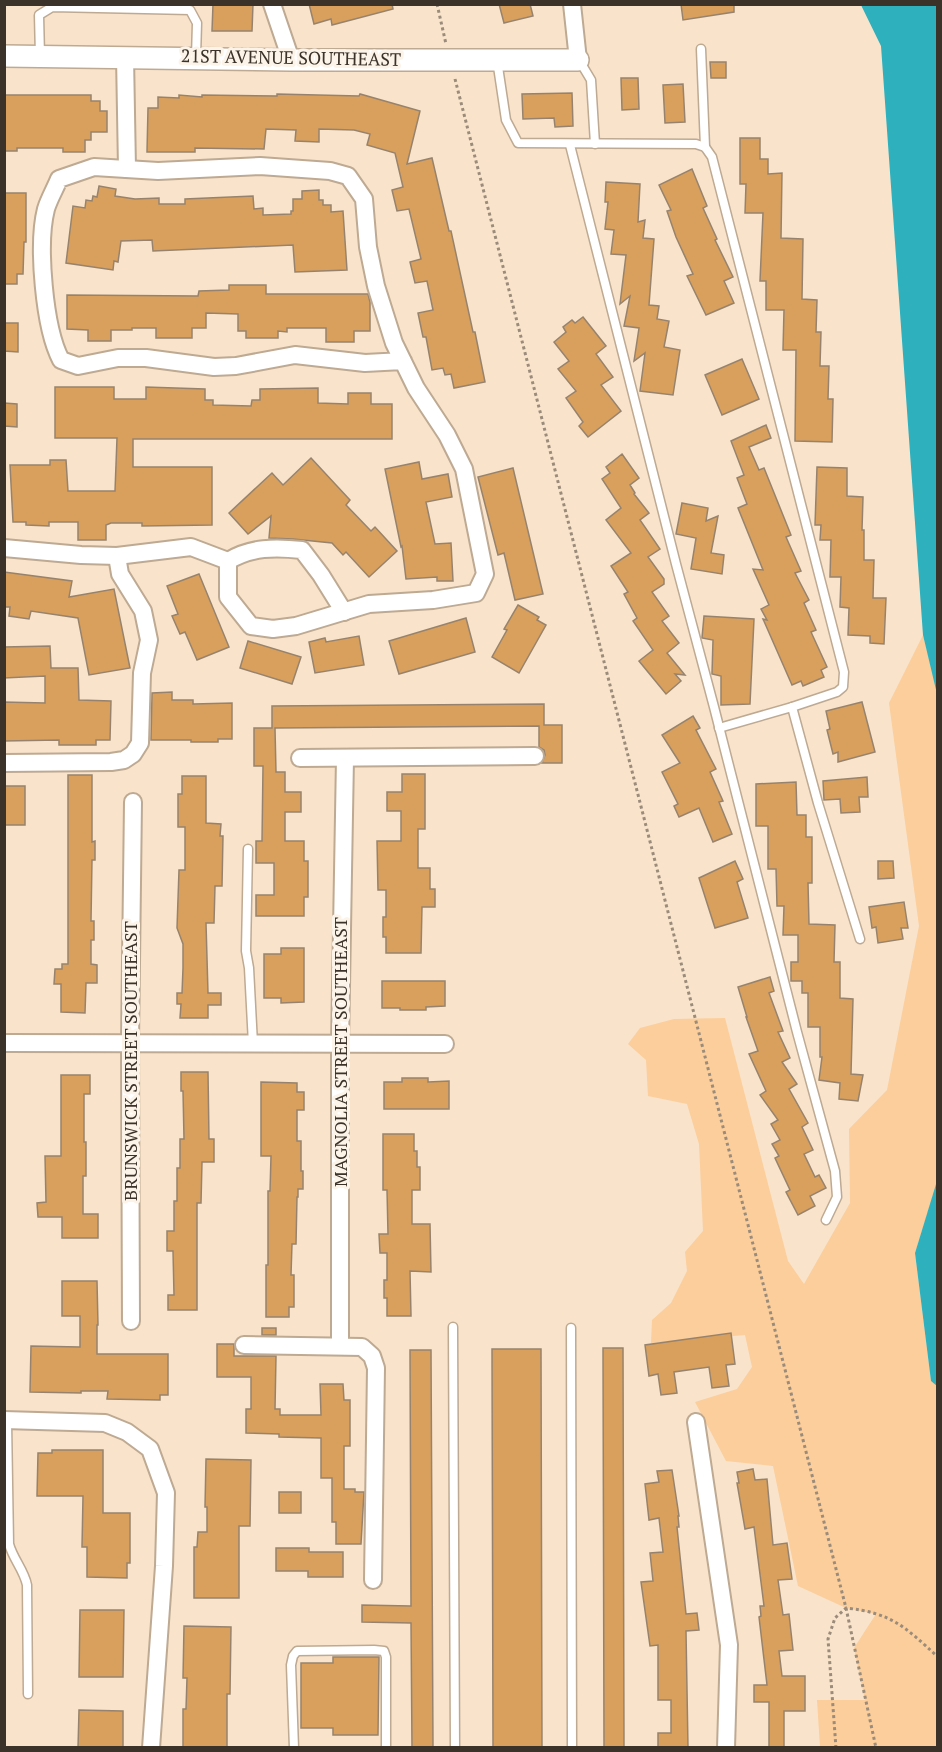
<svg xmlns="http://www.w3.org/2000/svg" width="942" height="1752" font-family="'PT Serif',serif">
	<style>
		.green { fill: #fbce9b }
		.water { fill: #2eb0bd }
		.building { fill: #d8a05c; stroke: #97836d; stroke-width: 1.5 }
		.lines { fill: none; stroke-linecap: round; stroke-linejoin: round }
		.service-casing { stroke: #bea992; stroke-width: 11 }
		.minor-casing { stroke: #bea992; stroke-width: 20 }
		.tertiary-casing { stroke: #bea992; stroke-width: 24 }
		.path { stroke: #9a8b7a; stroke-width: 3; stroke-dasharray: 3 3; stroke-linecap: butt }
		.service { stroke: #fff; stroke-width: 8 }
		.minor { stroke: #fff; stroke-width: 16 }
		.tertiary { stroke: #fff; stroke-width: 21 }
		.labels { text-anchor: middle; stroke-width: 6; stroke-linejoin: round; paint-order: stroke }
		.street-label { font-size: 18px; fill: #3b3229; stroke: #fcf3e9 }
	</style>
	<rect width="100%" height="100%" fill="#f9e3cb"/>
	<path class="green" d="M923,635L938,694V1180L915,1253L931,1381L938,1386L937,1747H820L817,1700H865L854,1648L876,1614L846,1608L798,1586L773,1466L726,1461L695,1402L737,1389L752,1367L745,1335L651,1343L652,1320L671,1303L687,1271L685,1252L703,1231L699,1144L687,1104L648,1096L646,1060L628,1044L640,1028L674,1019L725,1018L788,1261L804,1284L850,1203L849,1129L887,1090L919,926L889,703Z"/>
	<g class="water">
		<path d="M861,5H937V694L923,635L881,46Z"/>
		<path d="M937,1181V1386L931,1381L915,1253Z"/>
	</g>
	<g class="building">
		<path d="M213,4H253L252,31H212Z"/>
		<path d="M309,4H392L393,9L332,25L331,19L314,24Z"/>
		<path d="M499,4H530L533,16L504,23Z"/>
		<path d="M681,4H734V12L683,20Z"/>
		<path d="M710,62H726V78H711Z"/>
		<path d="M621,78H638L639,109L622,110Z"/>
		<path d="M683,84L685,122L665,123L663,85Z"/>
		<path d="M572,93L573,126L555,127L554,118L523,119L522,94Z"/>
		<path d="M277,94L359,96L360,94L420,111L407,164L432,158L449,231H451L473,332H475L485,382L454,388L451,374L445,375L443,368L432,370L426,337H423L418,313L433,310L427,281L415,283L410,262L421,259L409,209L397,211L392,190L403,187L395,153L367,145L370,134L354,130L319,129V142L295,141L296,130L266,129L264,149L195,148V152H147L148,108H158V97L179,98V95L202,97V95L277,96Z"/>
		<path d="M4,95H91V101H100V111H107V132H91V140H85V152H63V148H17V151H4Z"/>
		<path d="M740,138H760V159H768V174L782,173L781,238L803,239L802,299L817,300L816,332H821L820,366H829L828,399H833L832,442L795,441L796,350H783L784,310H766V281H760L763,213H745L746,184H740Z"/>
		<path d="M692,169L707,206L703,208L717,239L715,240L733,277L724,281L734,303L706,315L687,276L693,274L676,237L667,211L671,210L659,185Z"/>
		<path d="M606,182L640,184L638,222L645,220L643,238L654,239L649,305L659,306L657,319L669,321L664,347L680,350L673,395L640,391L645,353L634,361L639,328L624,326L630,296L620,304L626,255L611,254L614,230L605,229L608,202H605Z"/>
		<path d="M99,186L116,189L115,196L135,199L159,198V204H185V199L253,196L254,209L263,208V215L291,214V211H293V199H302V191L319,190V200H323V205H331V212L343,211L347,270L295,272L293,245L153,251L152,240L121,241L118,262L114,261L113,270L66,263L73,206L85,208L86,200L92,201L93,196L97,197Z"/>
		<path d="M4,193H26V242H24L23,274H17V284H4Z"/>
		<path d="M229,285H266V294H368L370,302V331H354V342H326V328H287V332L278,331V338H246V331H238V314L206,313V328H192V338H156V328H132V330H111V341H88V330L67,329V295L198,296L199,291L229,290Z"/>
		<path d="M583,317L606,346L596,354L613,377L601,385L621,411L588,437L579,426L583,422L566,398L576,391L558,369L569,361L554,342L566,332L563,327L572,320L575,323Z"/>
		<path d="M4,323H18V352L4,351Z"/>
		<path d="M742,359L759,399L722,415L705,375Z"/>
		<path d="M55,387H114V399H146V387L205,389V400H213V405L251,406L252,400H260V389L318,388V403L348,404V393H371V404H392V439H133V467H212V525L142,526V523H111L106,525V540H78V522H49V526L26,525V522H13L10,465H50V460H66L68,491H115L117,438H55Z"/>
		<path d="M4,403L17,404V427L4,426Z"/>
		<path d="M766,425L771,438L749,447L759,470L764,468L791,535L786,537L801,571L795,573L809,600L804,603L816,630L811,632L827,667L821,670L824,677L803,686L801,681L792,685L763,619L767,620L761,609L769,605L753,569L763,570L738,508L747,504L737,478L744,475L731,441Z"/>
		<path d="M622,454L639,478L630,485L635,493L634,494L649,513L640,520L660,549L648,557L664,579V584L652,592L669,616L662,621L679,643L667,653L685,675L675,674L681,681L666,694L639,661L653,650L633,621L637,618L624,594L628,592L611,566L631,553L606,520L621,508L602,479L610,473L606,467Z"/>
		<path d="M311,458L350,500L346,505L371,531L375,527L397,551L369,577L346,552L343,555L332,543L293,539L269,538L271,516L248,534L229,513L272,473L283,485Z"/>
		<path d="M419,462L422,479L448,474L452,497L426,502L435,544L451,543L453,581H437V577L406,579L402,546L401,547L385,469Z"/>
		<path d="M817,467L847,468V496L863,497L862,530H864V560H874L873,598H886L884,644L870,643V636L848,635L849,608L840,607L841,577H830L831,540H820L821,525H815Z"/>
		<path d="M513,468L543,594L515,600L504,553L498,555L478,477Z"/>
		<path d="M682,503L708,508L706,521L718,516L711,553L724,555L722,574L691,569L696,538L676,534Z"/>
		<path d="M4,572L72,581L69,597L114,589L130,668L89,675L78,618L31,611L29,619L9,616L10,607H4Z"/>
		<path d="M199,574L229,647L197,660L185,632L180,634L172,616L178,614L167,586Z"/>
		<path d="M518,605L539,617L537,620L546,625L519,673L492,657L507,630L504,629Z"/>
		<path d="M704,616L754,619L750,704L721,705V676L712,674L713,640L702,638Z"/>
		<path d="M466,618L475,652L399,674L389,641Z"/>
		<path d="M359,636L364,665L315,673L309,642L325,638L326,642Z"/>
		<path d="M248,641L301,657L292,684L240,668Z"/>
		<path d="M50,646L51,668H78L79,700L111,701L110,740H96V745H59V740L4,741V702L45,703V676L4,678V647Z"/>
		<path d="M172,692V700H193V704L232,703V739H218V742H191V740H151L152,693Z"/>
		<path d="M862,702L875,752L838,762V752L833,754L827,730L830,729L826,711Z"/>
		<path d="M544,704V725H562V763H542L545,755L544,750L539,747V726L275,728L276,772H285V792H301V812H285V841H304V861H308V897H304V916H256V895H274V863H256V841H262L263,766H254V728H272V706Z"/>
		<path d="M693,716L700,728L696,730L716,769L710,772L723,801L719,802L732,834L713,842L699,808L679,817L674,806L678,804L662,772L680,763L662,735Z"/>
		<path d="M402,774H425V829H418V868H430V889H435V907H422L421,953H386V937H383V917H386V890H378L377,841H401V811H387V792H402Z"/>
		<path d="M68,775H92V842L95,841V860H92L91,921H94V940H91V964L97,965V983H86L85,1013L61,1012V984H54L55,969H62V964H68Z"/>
		<path d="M182,776H206V823L221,824L220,836H223L222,886H215L214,923H206L208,993H221V1005H208V1018H180L181,1004H177V993H182L183,968V944L177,928L179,870H185V827H178V794H182Z"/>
		<path d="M867,777L868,797H859L860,812L841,813L840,799L824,800L823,781Z"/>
		<path d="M796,782L797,815H806V837H812V883H808L809,924L835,925L834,962H840V998L853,999L851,1074L863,1075L858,1101L839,1099L840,1083L819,1080L822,1057H820V1027H808V993H802V981H791V962H798V935H783L784,906H777L776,869H768V826H756V784Z"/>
		<rect x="4" y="786" width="21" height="39"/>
		<path d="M735,861L743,879L737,882L748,918L715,928L699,878Z"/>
		<path d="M878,861H893L894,878L878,879Z"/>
		<path d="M904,902L908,928H901L903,939L878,943L876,927L872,928L869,907Z"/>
		<path d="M281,948H304V1002L281,1003V998H264V954H281Z"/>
		<path d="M770,977L774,991L769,993L783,1031L778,1032L790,1058L782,1062L797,1084L789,1089L808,1123L802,1127L813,1150L804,1154L815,1177L819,1175L826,1188L810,1196L815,1206L798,1215L786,1192L790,1190L775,1158L779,1156L772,1144L780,1140L771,1124L778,1120L760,1095L766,1091L749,1054L758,1051L746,1017H747L738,987Z"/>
		<path d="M382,981H445V1006L426,1007V1010H400V1008H382Z"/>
		<path d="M181,1072H208L209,1139H214V1162H202L201,1203H197V1310H168V1295H174L173,1251H167V1231H174V1201H177V1168H180V1139H184L183,1091H181Z"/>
		<path d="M61,1075H90V1094H84V1142H86V1176H83V1214H98V1238H62V1217H38L37,1203L46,1202L45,1156H61Z"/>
		<path d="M402,1078H428V1082L449,1081V1109H384V1082H402Z"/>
		<path d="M261,1082L297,1083V1092H304V1110H297V1141H301V1171H303V1189H298V1197H297L296,1244H292L291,1275H294V1307H289V1317H266V1265H268V1191H270L271,1156H261Z"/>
		<path d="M383,1134H414V1151H417V1167H420V1190H412V1224H430L431,1272L410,1271L411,1316H387V1298H384V1280H387V1253H380L379,1234H388L387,1190H383Z"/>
		<path d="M62,1281H97L98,1325H97V1354H168V1395H160V1400L107,1399L108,1391H81V1393L30,1392L31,1346L80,1347V1316H62Z"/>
		<rect x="262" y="1328" width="14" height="7"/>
		<path d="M731,1333L735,1364L726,1365L729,1386L712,1388L709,1367L674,1372L677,1393L661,1395L658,1374L649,1376L645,1345Z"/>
		<path d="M217,1344H234V1356H276L275,1409H280V1415H321L320,1384H343L344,1400H350V1446H344V1489H355V1492H364L361,1544H336V1522H332V1478H321V1438L279,1437V1434L246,1433V1409H251V1377H217Z"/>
		<path d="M603,1348H623L624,1748H604Z"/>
		<path d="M492,1349H541L542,1748H493Z"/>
		<path d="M410,1350H431L433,1748H412L411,1623L362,1622V1605L411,1606Z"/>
		<path d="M52,1450H103V1513H130V1563H127V1578L87,1577V1547H82L83,1496H37L38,1453H52Z"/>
		<path d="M206,1459L251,1460L250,1526H239V1598H194V1547H197L198,1532H207V1507H205Z"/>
		<path d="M753,1469L755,1480L767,1479L773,1545L787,1543L792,1579L778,1580L783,1615L789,1614L793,1650L779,1651L782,1676H805V1711H784V1748H769V1702H754V1685H767L759,1617L761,1616L760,1606H764L754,1527L745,1529L737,1483H739L737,1472Z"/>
		<path d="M672,1470L679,1516H678L679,1527H677L686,1614L697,1613L699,1630L686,1631L688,1748H658V1733H671V1700H658V1645L650,1646L641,1582L653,1581L650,1553L663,1552L659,1518L649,1520L645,1484L659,1482L657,1471Z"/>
		<rect x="279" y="1492" width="22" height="21"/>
		<path d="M276,1548H309V1552H343V1577H308V1571H276Z"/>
		<path d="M80,1610H124L123,1677H79Z"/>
		<path d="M184,1626L231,1627L230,1694H227V1748H183V1709H186L187,1678H183Z"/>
		<path d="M333,1657H379L378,1735H333V1728H301V1663H333Z"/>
		<path d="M79,1710L123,1711V1748H78Z"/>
	</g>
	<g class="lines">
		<g class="service-casing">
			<g id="service">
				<path d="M701,49L705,147"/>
				<path d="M40,56L39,15L52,7L190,10L197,23L196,57"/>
				<path d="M497,60L506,120L518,143L696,144L705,147L712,157L844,672L843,687L837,692L792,707L818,803L860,939"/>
				<path d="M579,60L591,80L595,144"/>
				<path d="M570,145L676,564L714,707L797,1032L835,1171L837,1197L826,1220"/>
				<path d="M719,728L792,707"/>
				<path d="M248,849L246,951L249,968L253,1044"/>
				<path d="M453,1327L455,1748"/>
				<path d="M571,1328L572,1748"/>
				<path d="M7,1421L9,1544C13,1559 24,1570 27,1585L28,1694"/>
				<path d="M294,1748L291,1665L293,1656L297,1651L374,1650L384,1651L386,1657V1748"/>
			</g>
		</g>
		<g class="minor-casing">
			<g id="minor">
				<path d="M272,4L291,60"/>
				<path d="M572,4L578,60"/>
				<path d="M125,56L127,169"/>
				<path d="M4,548L81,555L117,556L191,547L228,561"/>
				<path d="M228,561V597L251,626L273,629L296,626L369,604L433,600L476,593L485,574L464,469L447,435L416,388L394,343L376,286L368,247L364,199L348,176L330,171L260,166L158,171L94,167L59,179C55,189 49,199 46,209C37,244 44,328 61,360L78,366L118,358H146L214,367L236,366L295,355L365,363L403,361"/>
				<path d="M228,561C251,547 275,547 302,550L321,575L344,612"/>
				<path d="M300,758L535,756"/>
				<path d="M4,763L111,762L124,760L133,754L140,743L142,673L149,640L143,611L120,574L117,556"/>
				<path d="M4,1043L445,1044"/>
				<path d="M131,1321L130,1043L133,802"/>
				<path d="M244,1345L362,1347L372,1356L376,1368L373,1580"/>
				<path d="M340,1346V1044L345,758"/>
				<path d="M4,1420L105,1423L127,1432L150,1449L166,1493L164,1566L151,1748"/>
				<path d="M696,1422L729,1645L726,1748"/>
			</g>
		</g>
		<g class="tertiary-casing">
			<path id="tertiary" d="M4,56L291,60H578"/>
		</g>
		<g class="path">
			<path d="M437,4L446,44"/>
			<path d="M455,79L846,1608L876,1748"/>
			<path d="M836,1748L828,1639L835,1618L846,1608C892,1613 905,1627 938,1657"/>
		</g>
		<use href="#service" class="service"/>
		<use href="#minor" class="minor"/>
		<use href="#tertiary" class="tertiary"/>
	</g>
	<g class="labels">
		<g class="street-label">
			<text transform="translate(291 58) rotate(1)" y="6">21ST AVENUE SOUTHEAST</text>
			<text transform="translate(341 1052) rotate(-90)" y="6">MAGNOLIA STREET SOUTHEAST</text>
			<text transform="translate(131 1061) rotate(-90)" y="6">BRUNSWICK STREET SOUTHEAST</text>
		</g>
	</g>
	<rect width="942" height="1752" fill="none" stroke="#3b3229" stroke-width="12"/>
</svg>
